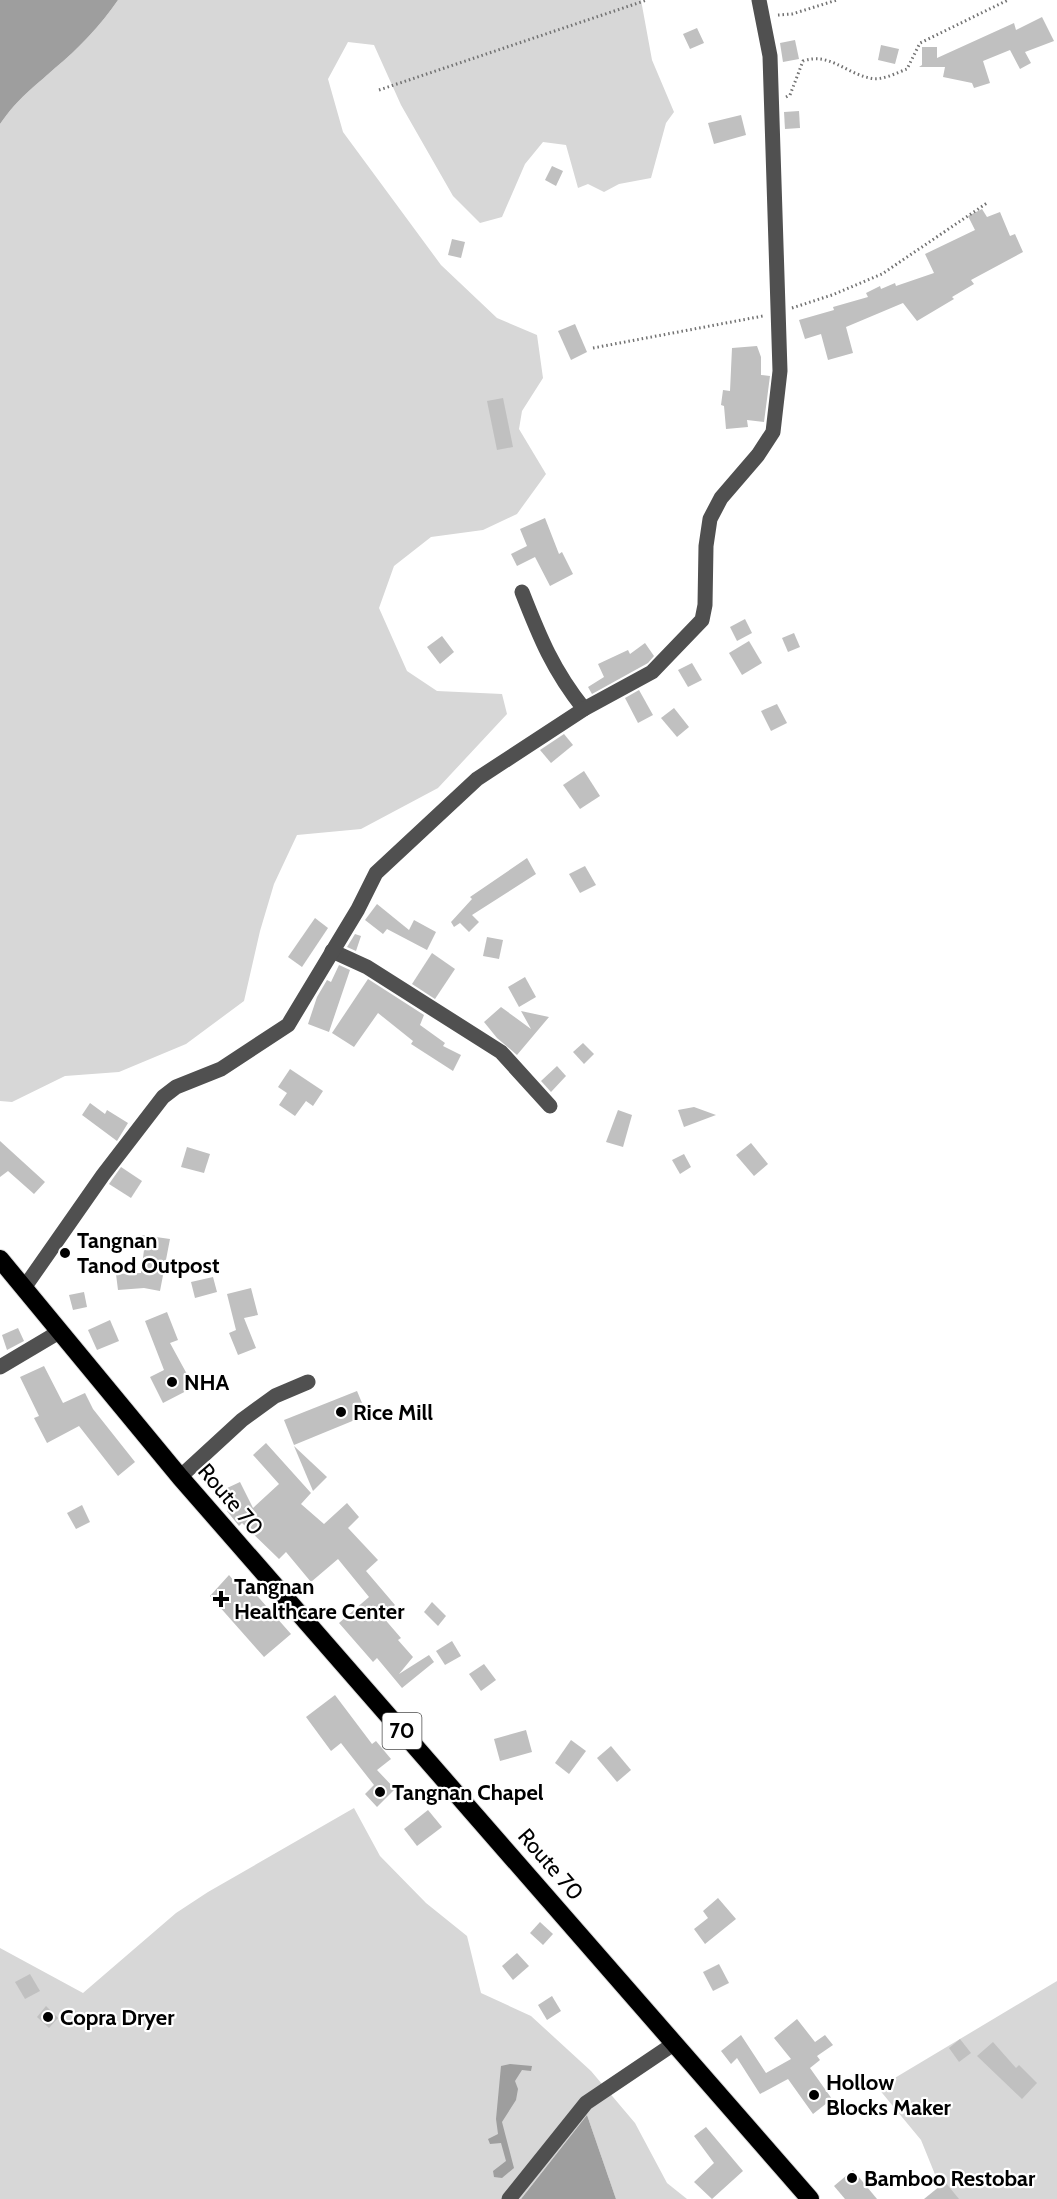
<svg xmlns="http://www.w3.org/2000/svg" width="1057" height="2199" font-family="Cabin,sans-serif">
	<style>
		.green { fill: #d7d7d7 }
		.water { fill: #9e9e9e }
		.building { fill: #c0c0c0 }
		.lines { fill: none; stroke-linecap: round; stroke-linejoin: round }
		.highway-casing { stroke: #dbdbdb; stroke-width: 20 }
		.path { stroke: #727272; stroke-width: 3; stroke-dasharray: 1.5 3; stroke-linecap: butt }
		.minor { stroke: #505050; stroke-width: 15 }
		.highway { stroke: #000; stroke-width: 18 }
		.poi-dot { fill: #000; stroke: #fff; stroke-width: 2 }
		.labels { text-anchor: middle; stroke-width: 4.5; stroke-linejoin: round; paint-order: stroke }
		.shield { fill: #fff; stroke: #4c4c4c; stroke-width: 1.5 }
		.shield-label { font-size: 21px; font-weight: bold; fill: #000 }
		.poi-label { font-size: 22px; font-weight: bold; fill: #000; stroke: #fff; text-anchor: start }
		.street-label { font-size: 22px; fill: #000; stroke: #fff }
	</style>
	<rect width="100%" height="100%" fill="#fff"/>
	<g class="green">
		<path d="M118,0H641L652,60L674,112L666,123L651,178L619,184L604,192L588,184L578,188L566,145L543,142L525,164L502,217L480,223L453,196L401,105L374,45L348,42L328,79L343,132L441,265L497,318L537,335L543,378L522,411L519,429L546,474L517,514L483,530L431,537L394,566L379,608L407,671L437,691L502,694L507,714L438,788L361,829L297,835L274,884L260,931L244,1001L186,1044L119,1072L65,1076L12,1102L0,1101V124C19,97 32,89 55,68C78,49 101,25 118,0Z"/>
		<path d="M354,1808L380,1856L426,1903L467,1936L481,1993L531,2016L591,2071L635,2123L667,2183L687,2199H616L587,2115L521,2199H0V1948L83,1993L176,1913L208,1892Z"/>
		<path d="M1057,1981V2199H945L921,2140L878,2088Z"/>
	</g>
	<g class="water">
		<path d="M0,0H118C101,25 78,49 55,68C32,89 19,97 0,124Z"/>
		<path d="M510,2064L532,2066L531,2071L522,2070L515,2081L518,2089L516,2100L502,2122L514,2168L502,2178L494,2177L493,2171L506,2161L501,2143L490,2144L488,2139L498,2134L496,2119L501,2066Z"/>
		<path d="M587,2115L616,2199H521Z"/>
	</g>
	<g class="building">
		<path d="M1042,17L1054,41L1025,52L1031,63L1020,69L1010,50L983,61L990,83L974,88L972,83L943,77L945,67H919L922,65V47H937V58L1014,23L1016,30Z"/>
		<path d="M697,28L704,43L690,49L683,34Z"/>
		<path d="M795,40L799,59L783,62L780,43Z"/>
		<path d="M881,45L899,49L895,64L878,60Z"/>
		<path d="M799,111L800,128L785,129L784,112Z"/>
		<path d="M741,115L746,135L714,144L708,123Z"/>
		<path d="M552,166L563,171L556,186L545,180Z"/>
		<path d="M982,209L987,217L1000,212L1010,236L1015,234L1023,252L971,280L974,284L952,297L954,299L917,321L903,303L846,327L853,353L828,360L821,334L805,339L799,320L834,310L833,307L868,297L866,293L880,286L881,289L895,283L896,286L934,273L925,254L975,230L968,216Z"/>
		<path d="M452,239L465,242L461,258L448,255Z"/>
		<path d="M575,324L587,352L571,360L558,331Z"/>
		<path d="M757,346L761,357V375L770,376L764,422L747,420L748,427L726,429L724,406L721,405L723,390L730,391L732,348Z"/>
		<path d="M503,398L513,447L497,450L487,401Z"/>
		<path d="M545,518L559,554L562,552L573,574L550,586L535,557L517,566L511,554L527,546L520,529Z"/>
		<path d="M745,619L752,633L737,641L730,627Z"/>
		<path d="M794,633L800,647L788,652L782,638Z"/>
		<path d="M442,636L454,652L440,664L427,647Z"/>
		<path d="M749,641L762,663L742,675L729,653Z"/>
		<path d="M645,643L654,656L648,663L592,694L588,687L604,677L598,664L628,650L630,654Z"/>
		<path d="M692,663L702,680L688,687L678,670Z"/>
		<path d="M639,690L653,715L638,723L625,698Z"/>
		<path d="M777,704L787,723L771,731L761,711Z"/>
		<path d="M674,708L689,727L677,737L661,718Z"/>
		<path d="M564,734L573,745L551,763L540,750Z"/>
		<path d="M584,771L600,796L580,809L563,785Z"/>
		<path d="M527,858L536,874L472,915L479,922L469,932L460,923L454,927L451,922L472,899L470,897Z"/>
		<path d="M585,866L596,885L580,893L569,874Z"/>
		<path d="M377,904L409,930L414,920L436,932L427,950L387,929L383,934L365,920Z"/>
		<path d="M315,918L328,928L302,967L288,957Z"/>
		<path d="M355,934L361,936L356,951L347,947Z"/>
		<path d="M487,937L503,940L499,959L483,956Z"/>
		<path d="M432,953L455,969L435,999L412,984Z"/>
		<path d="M339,965L350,970L329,1032L308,1024L317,997L327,980L331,982Z"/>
		<path d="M525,977L536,997L519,1007L508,987Z"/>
		<path d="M368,979L424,1015L420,1025L445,1043L443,1046L461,1055L453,1071L411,1044L413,1041L378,1013L354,1047L332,1033Z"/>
		<path d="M501,1007L531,1029L521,1011L549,1017L517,1055L497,1038L484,1022Z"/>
		<path d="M583,1043L594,1054L584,1064L573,1052Z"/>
		<path d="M557,1066L566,1076L551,1092L541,1081Z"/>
		<path d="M290,1069L323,1091L313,1106L306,1101L295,1116L279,1105L287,1093L278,1087Z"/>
		<path d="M90,1103L105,1114L107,1110L128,1123L117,1141L82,1115Z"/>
		<path d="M694,1107L716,1115L684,1127L678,1110Z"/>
		<path d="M618,1110L632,1115L623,1147L606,1142Z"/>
		<path d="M0,1141L45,1182L34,1194L8,1171L0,1177Z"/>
		<path d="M751,1143L768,1164L754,1176L736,1155Z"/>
		<path d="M187,1147L210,1154L204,1173L181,1167Z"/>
		<path d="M684,1154L691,1167L680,1174L672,1160Z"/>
		<path d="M121,1167L142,1181L131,1198L109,1184Z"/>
		<path d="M142,1235L170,1239L160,1291L144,1288L118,1290L116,1274L141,1273L144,1250L139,1249Z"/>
		<path d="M213,1277L217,1292L195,1298L191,1282Z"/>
		<path d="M251,1288L258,1315L244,1318L256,1348L238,1355L229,1333L236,1330L227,1294Z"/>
		<path d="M84,1292L87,1307L73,1310L69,1295Z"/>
		<path d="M167,1312L178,1340L170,1343L194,1387L163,1403L150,1377L164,1370L145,1321Z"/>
		<path d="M110,1320L119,1341L97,1350L88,1330Z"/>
		<path d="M18,1328L24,1341L7,1350L2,1335Z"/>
		<path d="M44,1366L63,1403L85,1393L93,1409L135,1462L118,1476L79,1426L47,1443L34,1418L39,1416L20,1377Z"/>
		<path d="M357,1391L367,1415L294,1445L284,1420Z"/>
		<path d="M266,1443L311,1493L301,1504L324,1524L347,1503L359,1517L348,1528L378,1560L366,1571L395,1605L382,1616L401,1638L398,1640L413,1657L399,1674L429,1655L434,1662L402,1688L377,1658L373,1662L339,1623L369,1597L338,1559L311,1582L286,1552L279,1559L242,1523L239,1526L227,1511L233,1506L225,1489L240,1482L253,1508L279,1484L253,1455Z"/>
		<path d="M294,1446L327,1477L313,1491Z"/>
		<path d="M82,1505L90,1522L76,1529L67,1513Z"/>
		<path d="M229,1575L246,1595L252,1590L291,1634L264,1657L210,1596Z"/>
		<path d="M432,1602L446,1616L438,1626L424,1612Z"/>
		<path d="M452,1641L461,1656L445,1665L436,1651Z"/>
		<path d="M484,1664L496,1680L481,1691L469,1674Z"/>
		<path d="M335,1695L372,1744L376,1741L391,1759L377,1770L395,1789L377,1807L365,1794L374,1785L341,1743L331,1751L306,1717Z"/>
		<path d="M526,1730L532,1752L500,1761L494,1739Z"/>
		<path d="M571,1740L586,1751L569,1774L555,1763Z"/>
		<path d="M611,1746L631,1770L617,1782L597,1758Z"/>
		<path d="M428,1810L442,1827L417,1846L404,1829Z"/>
		<path d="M718,1898L736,1919L705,1944L694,1929L708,1918L703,1911Z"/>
		<path d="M540,1922L553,1934L543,1945L530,1933Z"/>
		<path d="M517,1953L529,1966L513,1980L502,1966Z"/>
		<path d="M719,1964L729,1983L713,1991L703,1972Z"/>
		<path d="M30,1974L40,1991L25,1999L15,1982Z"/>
		<path d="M552,1996L561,2011L547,2020L538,2005Z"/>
		<path d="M46,2006L58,2018L49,2028L37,2017Z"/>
		<path d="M797,2019L815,2042L825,2035L833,2045L817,2056L820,2060L810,2068L832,2099L813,2114L788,2079L760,2094L737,2058L731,2064L721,2051L741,2035L766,2073L791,2059L774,2038Z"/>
		<path d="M960,2039L971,2053L959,2062L949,2048Z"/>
		<path d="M993,2042L1016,2068L1019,2065L1037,2083L1022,2099L977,2056Z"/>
		<path d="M706,2127L743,2171L712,2199L694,2182L714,2163L694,2136Z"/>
		<path d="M853,2170L877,2199H845L834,2186Z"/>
		<path d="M945,2182L959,2199H924Z"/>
	</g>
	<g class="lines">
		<g class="highway-casing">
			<path id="highway" d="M0,1259L180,1477L810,2199"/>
		</g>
		<g class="path">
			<path d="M778,15L792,14L837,0"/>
			<path d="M379,90L647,0"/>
			<path d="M786,97L790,95L803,61C829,52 845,73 870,78C882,81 896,73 907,69L920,43L1008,0"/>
			<path d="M792,308L832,295L882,274L987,203"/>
			<path d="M593,348L763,316"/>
		</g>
		<g class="minor">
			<path d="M522,592C540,638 553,670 584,709"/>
			<path d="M332,951L367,967L501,1052L550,1106"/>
			<path d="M24,1288L103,1175L163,1097L176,1087L221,1069L288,1025L358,909L376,873L477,779L584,709L652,672L702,620L705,605L706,546L710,519L721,498L758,455L773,432L780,371L770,56L759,0"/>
			<path d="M0,1367L59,1332"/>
			<path d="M180,1477L242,1420L275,1396L308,1382"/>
			<path d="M509,2199L586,2103L675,2043"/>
		</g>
		<use href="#highway" class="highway"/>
	</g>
	<g class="poi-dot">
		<circle cx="65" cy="1253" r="6"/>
		<circle cx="172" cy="1382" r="6"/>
		<circle cx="341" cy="1412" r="6"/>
		<path d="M218 1590h6v6h6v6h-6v6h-6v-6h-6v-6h6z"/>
		<circle cx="380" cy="1792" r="6"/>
		<circle cx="48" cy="2017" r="6"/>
		<circle cx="814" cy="2095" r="6"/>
		<circle cx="852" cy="2178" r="6"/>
	</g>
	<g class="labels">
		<rect class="shield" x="382.5" y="1713" width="39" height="36" rx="4.5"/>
		<g class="shield-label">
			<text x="402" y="1738">70</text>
		</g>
		<g class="poi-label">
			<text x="77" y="1248">Tangnan<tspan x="77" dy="25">Tanod Outpost</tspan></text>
			<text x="184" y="1390">NHA</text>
			<text x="353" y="1420">Rice Mill</text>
			<text x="234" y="1594">Tangnan<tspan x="234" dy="25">Healthcare Center</tspan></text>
			<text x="392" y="1800">Tangnan Chapel</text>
			<text x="60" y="2025">Copra Dryer</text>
			<text x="826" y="2090">Hollow<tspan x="826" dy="25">Blocks Maker</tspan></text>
			<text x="864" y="2186">Bamboo Restobar</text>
		</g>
		<g class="street-label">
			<text transform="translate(231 1499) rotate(49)" y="8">Route 70</text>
			<text transform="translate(551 1864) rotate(49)" y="8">Route 70</text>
		</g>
	</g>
</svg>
